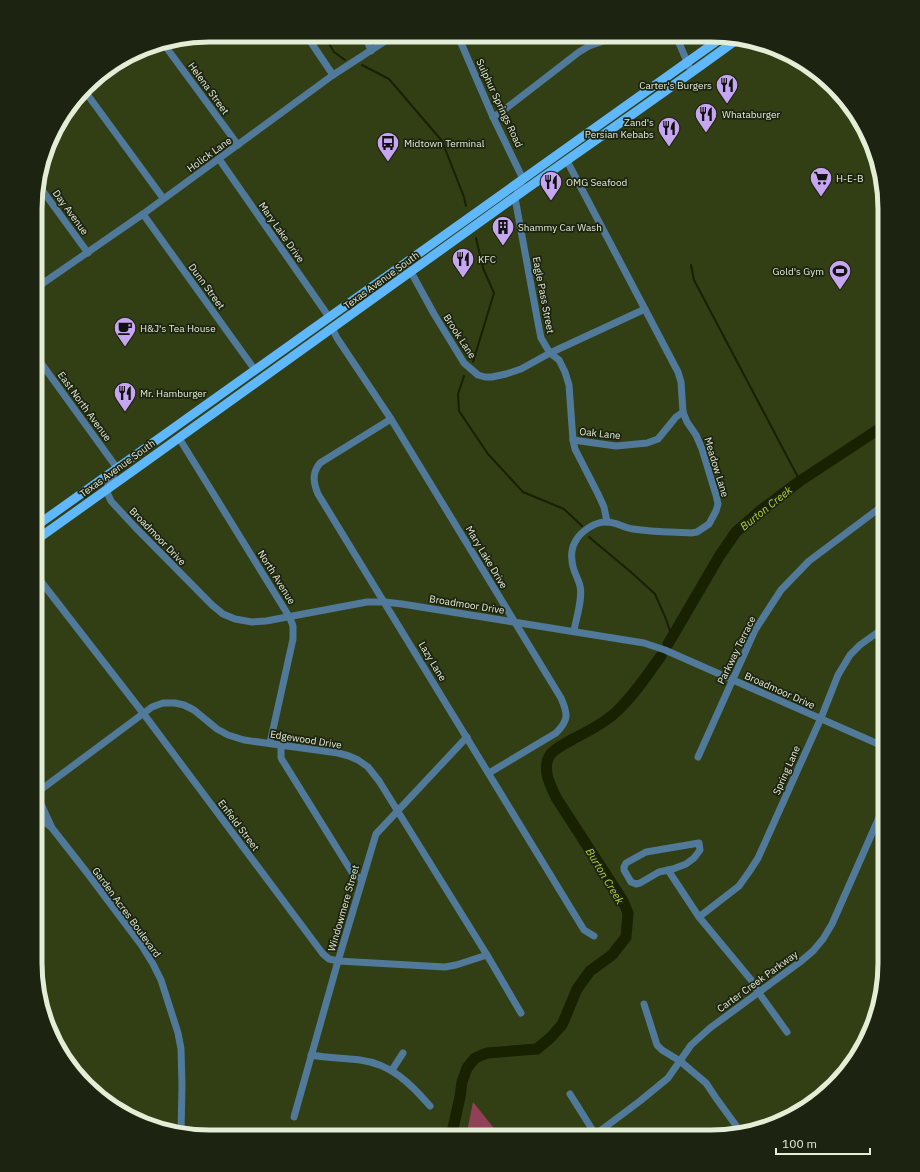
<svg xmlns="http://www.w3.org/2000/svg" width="920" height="1172" font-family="'IBM Plex Sans',sans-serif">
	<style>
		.green { fill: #914058 }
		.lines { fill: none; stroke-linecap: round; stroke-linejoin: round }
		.stream { stroke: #182100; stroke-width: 2 }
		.river { stroke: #182100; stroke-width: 11 }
		.minor { stroke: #50799a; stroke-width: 7 }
		.major { stroke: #5fb8fb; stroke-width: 9 }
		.labels { text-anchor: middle; stroke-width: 3.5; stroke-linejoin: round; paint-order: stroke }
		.poi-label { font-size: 10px; fill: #e4edd5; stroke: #1d2311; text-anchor: start }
		.street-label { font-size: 10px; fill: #e4edd5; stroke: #1d2311 }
		.water-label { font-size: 11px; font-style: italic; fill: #aad335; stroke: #1d2311 }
		.rim { fill: none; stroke: #e4edd5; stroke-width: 5 }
	</style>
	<rect width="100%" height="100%" fill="#323e14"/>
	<path class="green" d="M473,1102L501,1137H466Z"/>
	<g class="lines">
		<g class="stream">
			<path d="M324,35L334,52L345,60"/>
			<path d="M362,65L389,79L442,141L464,197L466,206"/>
			<path d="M691,265L694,280L800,481"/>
			<path d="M473,362L494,293L483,268L476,238"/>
			<path d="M464,376L458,394L459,411L488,454L523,492L564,509L582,526"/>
			<path d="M589,537L632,573L655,594L666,619L672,637"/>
		</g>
		<g class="river">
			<path d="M668,644L720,555L736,532L761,510L800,481L885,425"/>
			<path d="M451,1137L460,1097L462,1082L467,1068L475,1058L487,1053L537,1049L550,1038L562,1025L577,989L590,971L612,955L626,937L628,913L623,901L557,799C551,787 541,769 550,755C555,748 565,744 573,739C585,733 605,722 615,713C633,697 647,675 661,656"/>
		</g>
		<g class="minor">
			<path d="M306,35L333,75"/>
			<path d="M365,35L371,51"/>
			<path d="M458,36L493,117L523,179L515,198L538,323L541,338L550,353L559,360L565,372L569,385L573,440L575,449L598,494L604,507L607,522"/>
			<path d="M676,36L692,73"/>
			<path d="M163,43L238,145"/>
			<path d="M84,90L163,198"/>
			<path d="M493,117L500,113L579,52L589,46L618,36"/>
			<path d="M219,159L329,317"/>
			<path d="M567,161L678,372L681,382L683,412L687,422L696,435L702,449L716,495L718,504L716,511L709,524L697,532L691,533C672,532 652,532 633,529C624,528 616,522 607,522C595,521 580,532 575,542C572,547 571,555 572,560C572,570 578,577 580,586C583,599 576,618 574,631"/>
			<path d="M37,183L88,253"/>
			<path d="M143,214L255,370"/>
			<path d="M411,272L434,314L464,363L478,375L485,377H492L506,374L521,369L550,353L645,309"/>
			<path d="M36,288L143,214L333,75L393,36"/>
			<path d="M332,328L337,338L391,419L561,698C568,714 569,720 556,733L489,773"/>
			<path d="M36,356L117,468L106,490L111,501L134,526L212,605L223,614L235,619L252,622L266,621L367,602H385L402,604L644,643L665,650L885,747"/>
			<path d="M391,419L320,463C312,473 313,482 318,494L584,930L594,936"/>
			<path d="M179,438L290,618L293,626V639L270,743"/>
			<path d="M573,440L616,446L647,443L658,439L676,417L683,412"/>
			<path d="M36,575L143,713L323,954L329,959L338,961L445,967L456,965L487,955"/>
			<path d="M281,745V758L353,874L362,879"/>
			<path d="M698,757L755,630L781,590L809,561L885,504"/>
			<path d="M35,794L152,707L163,703H175L184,705L194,710L217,729L228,735L244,740L338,753L349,756L358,760L368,767L379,781L487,955L521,1013"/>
			<path d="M35,796L41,804L52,828L88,874L142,946L153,964L161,980L178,1033L181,1049L182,1085L181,1133"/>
			<path d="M35,815L51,827"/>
			<path d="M699,843L700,850L694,858L686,864L673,869L659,872L640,883L636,884L631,882L624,870V867L626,863L646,852Z"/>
			<path d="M668,870L699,917L752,981L759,993L787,1032"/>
			<path d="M699,917L739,886L749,872L758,858L821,718L838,675L850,655L860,645L885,627"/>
			<path d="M644,1004L657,1045L662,1050L680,1061L706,1083L716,1098L740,1131"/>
			<path d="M311,1055C327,1058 343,1058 360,1060C391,1064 410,1083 430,1106"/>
			<path d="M392,1070L403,1053"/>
			<path d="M570,1094L595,1134"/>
			<path d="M294,1117L338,961L376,834L467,737"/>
			<path d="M592,1137L640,1101L668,1078L691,1045L710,1028L800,962L813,951L823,939L832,924L885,804"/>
		</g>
		<g class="major">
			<path d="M36,526L724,36"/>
			<path d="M36,540C195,427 353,313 512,199C588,145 664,93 739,38"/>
		</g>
	</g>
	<defs>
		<g id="restaurant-pin" transform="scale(1.15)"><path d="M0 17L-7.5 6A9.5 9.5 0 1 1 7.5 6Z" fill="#c6a6f0" stroke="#1d2311"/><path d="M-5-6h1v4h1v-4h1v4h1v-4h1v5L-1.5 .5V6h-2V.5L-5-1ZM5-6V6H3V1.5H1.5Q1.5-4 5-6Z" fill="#111"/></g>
		<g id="bus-pin" transform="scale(1.15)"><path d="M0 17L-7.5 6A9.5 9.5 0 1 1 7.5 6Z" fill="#c6a6f0" stroke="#1d2311"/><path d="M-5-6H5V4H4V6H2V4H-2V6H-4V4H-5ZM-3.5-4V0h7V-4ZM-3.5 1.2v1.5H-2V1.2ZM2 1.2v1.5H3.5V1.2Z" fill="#111"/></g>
		<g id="supermarket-pin" transform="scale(1.15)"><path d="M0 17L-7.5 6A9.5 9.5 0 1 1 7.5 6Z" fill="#c6a6f0" stroke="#1d2311"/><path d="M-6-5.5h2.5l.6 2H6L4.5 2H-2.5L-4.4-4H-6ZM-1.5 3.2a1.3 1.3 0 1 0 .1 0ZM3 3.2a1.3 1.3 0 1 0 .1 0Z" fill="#111"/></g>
		<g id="building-pin" transform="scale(1.15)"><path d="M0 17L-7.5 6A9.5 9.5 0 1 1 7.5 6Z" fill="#c6a6f0" stroke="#1d2311"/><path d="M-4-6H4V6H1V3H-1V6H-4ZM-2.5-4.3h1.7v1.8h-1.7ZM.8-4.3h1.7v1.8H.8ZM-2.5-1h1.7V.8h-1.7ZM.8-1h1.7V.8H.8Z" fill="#111"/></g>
		<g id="stadium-pin" transform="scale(1.15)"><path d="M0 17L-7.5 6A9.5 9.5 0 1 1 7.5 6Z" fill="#c6a6f0" stroke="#1d2311"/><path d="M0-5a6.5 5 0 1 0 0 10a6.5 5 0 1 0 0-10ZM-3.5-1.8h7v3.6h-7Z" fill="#111"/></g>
		<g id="cafe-pin" transform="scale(1.15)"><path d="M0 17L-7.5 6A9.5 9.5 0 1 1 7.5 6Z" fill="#c6a6f0" stroke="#1d2311"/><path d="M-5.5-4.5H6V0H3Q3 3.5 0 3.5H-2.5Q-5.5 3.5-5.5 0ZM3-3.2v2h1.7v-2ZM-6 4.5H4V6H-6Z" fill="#111"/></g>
	</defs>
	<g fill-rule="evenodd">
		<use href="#restaurant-pin" x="727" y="85"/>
		<use href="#restaurant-pin" x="706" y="114"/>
		<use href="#restaurant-pin" x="669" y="128"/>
		<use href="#bus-pin" x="388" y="143"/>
		<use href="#supermarket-pin" x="821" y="178"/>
		<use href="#restaurant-pin" x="551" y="182"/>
		<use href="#building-pin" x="503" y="227"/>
		<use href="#restaurant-pin" x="463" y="259"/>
		<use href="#stadium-pin" x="840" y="271"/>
		<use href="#cafe-pin" x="125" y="328"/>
		<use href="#restaurant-pin" x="125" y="393"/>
	</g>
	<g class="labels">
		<g class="poi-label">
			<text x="712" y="89" text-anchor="end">Carter's Burgers</text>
			<text x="722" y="118">Whataburger</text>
			<text x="654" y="126" text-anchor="end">Zand's<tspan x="654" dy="12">Persian Kebabs</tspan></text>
			<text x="404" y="147">Midtown Terminal</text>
			<text x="836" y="182">H-E-B</text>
			<text x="566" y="186">OMG Seafood</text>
			<text x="518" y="231">Shammy Car Wash</text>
			<text x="478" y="263">KFC</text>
			<text x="824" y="275" text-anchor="end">Gold's Gym</text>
			<text x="140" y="332">H&amp;J's Tea House</text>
			<text x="140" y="397">Mr. Hamburger</text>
		</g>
		<g class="street-label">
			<text transform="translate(209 88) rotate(54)" y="4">Helena Street</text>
			<text transform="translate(500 103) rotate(65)" y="4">Sulphur Springs Road</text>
			<text transform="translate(209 154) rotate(-36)" y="4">Holick Lane</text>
			<text transform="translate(71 212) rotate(54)" y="4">Day Avenue</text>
			<text transform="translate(282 232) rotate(55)" y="4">Mary Lake Drive</text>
			<text transform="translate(381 280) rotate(-36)" y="4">Texas Avenue South</text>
			<text transform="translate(207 286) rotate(54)" y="4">Dunn Street</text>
			<text transform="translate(544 295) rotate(79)" y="4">Eagle Pass Street</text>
			<text transform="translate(460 336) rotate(57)" y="4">Brook Lane</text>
			<text transform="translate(85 406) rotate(54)" y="4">East North Avenue</text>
			<text transform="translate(600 433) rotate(6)" y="4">Oak Lane</text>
			<text transform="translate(717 467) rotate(73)" y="4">Meadow Lane</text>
			<text transform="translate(117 468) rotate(-36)" y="4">Texas Avenue South</text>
			<text transform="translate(158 536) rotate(46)" y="4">Broadmoor Drive</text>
			<text transform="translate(487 557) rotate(59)" y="4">Mary Lake Drive</text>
			<text transform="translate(277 577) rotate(58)" y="4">North Avenue</text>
			<text transform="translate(467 604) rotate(9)" y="4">Broadmoor Drive</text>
			<text transform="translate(736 650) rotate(-64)" y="4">Parkway Terrace</text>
			<text transform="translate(433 661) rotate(59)" y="4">Lazy Lane</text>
			<text transform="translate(780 690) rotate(24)" y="4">Broadmoor Drive</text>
			<text transform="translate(306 739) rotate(9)" y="4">Edgewood Drive</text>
			<text transform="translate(786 770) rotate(-66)" y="4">Spring Lane</text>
			<text transform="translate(239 825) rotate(53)" y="4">Enfield Street</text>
			<text transform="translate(343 908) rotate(-74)" y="4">Windowmere Street</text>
			<text transform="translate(127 912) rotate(54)" y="4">Garden Acres Boulevard</text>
			<text transform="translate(757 981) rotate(-36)" y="4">Carter Creek Parkway</text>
		</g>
		<g class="water-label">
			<text transform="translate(766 508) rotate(-39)" y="4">Burton Creek</text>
			<text transform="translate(605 876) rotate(59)" y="4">Burton Creek</text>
		</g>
	</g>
	<path d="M0 0H920V1172H0ZM209 42H711A167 167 0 0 1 878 209V963A167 167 0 0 1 711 1130H209A167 167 0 0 1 42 963V209A167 167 0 0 1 209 42Z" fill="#1d2311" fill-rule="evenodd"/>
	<path class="rim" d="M209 42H711A167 167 0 0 1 878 209V963A167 167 0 0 1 711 1130H209A167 167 0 0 1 42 963V209A167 167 0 0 1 209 42Z"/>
	<path d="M776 1148v6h94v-6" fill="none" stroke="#e4edd5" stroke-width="2"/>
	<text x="782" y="1148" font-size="12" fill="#e4edd5" stroke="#1d2311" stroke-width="3" paint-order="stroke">100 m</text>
</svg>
